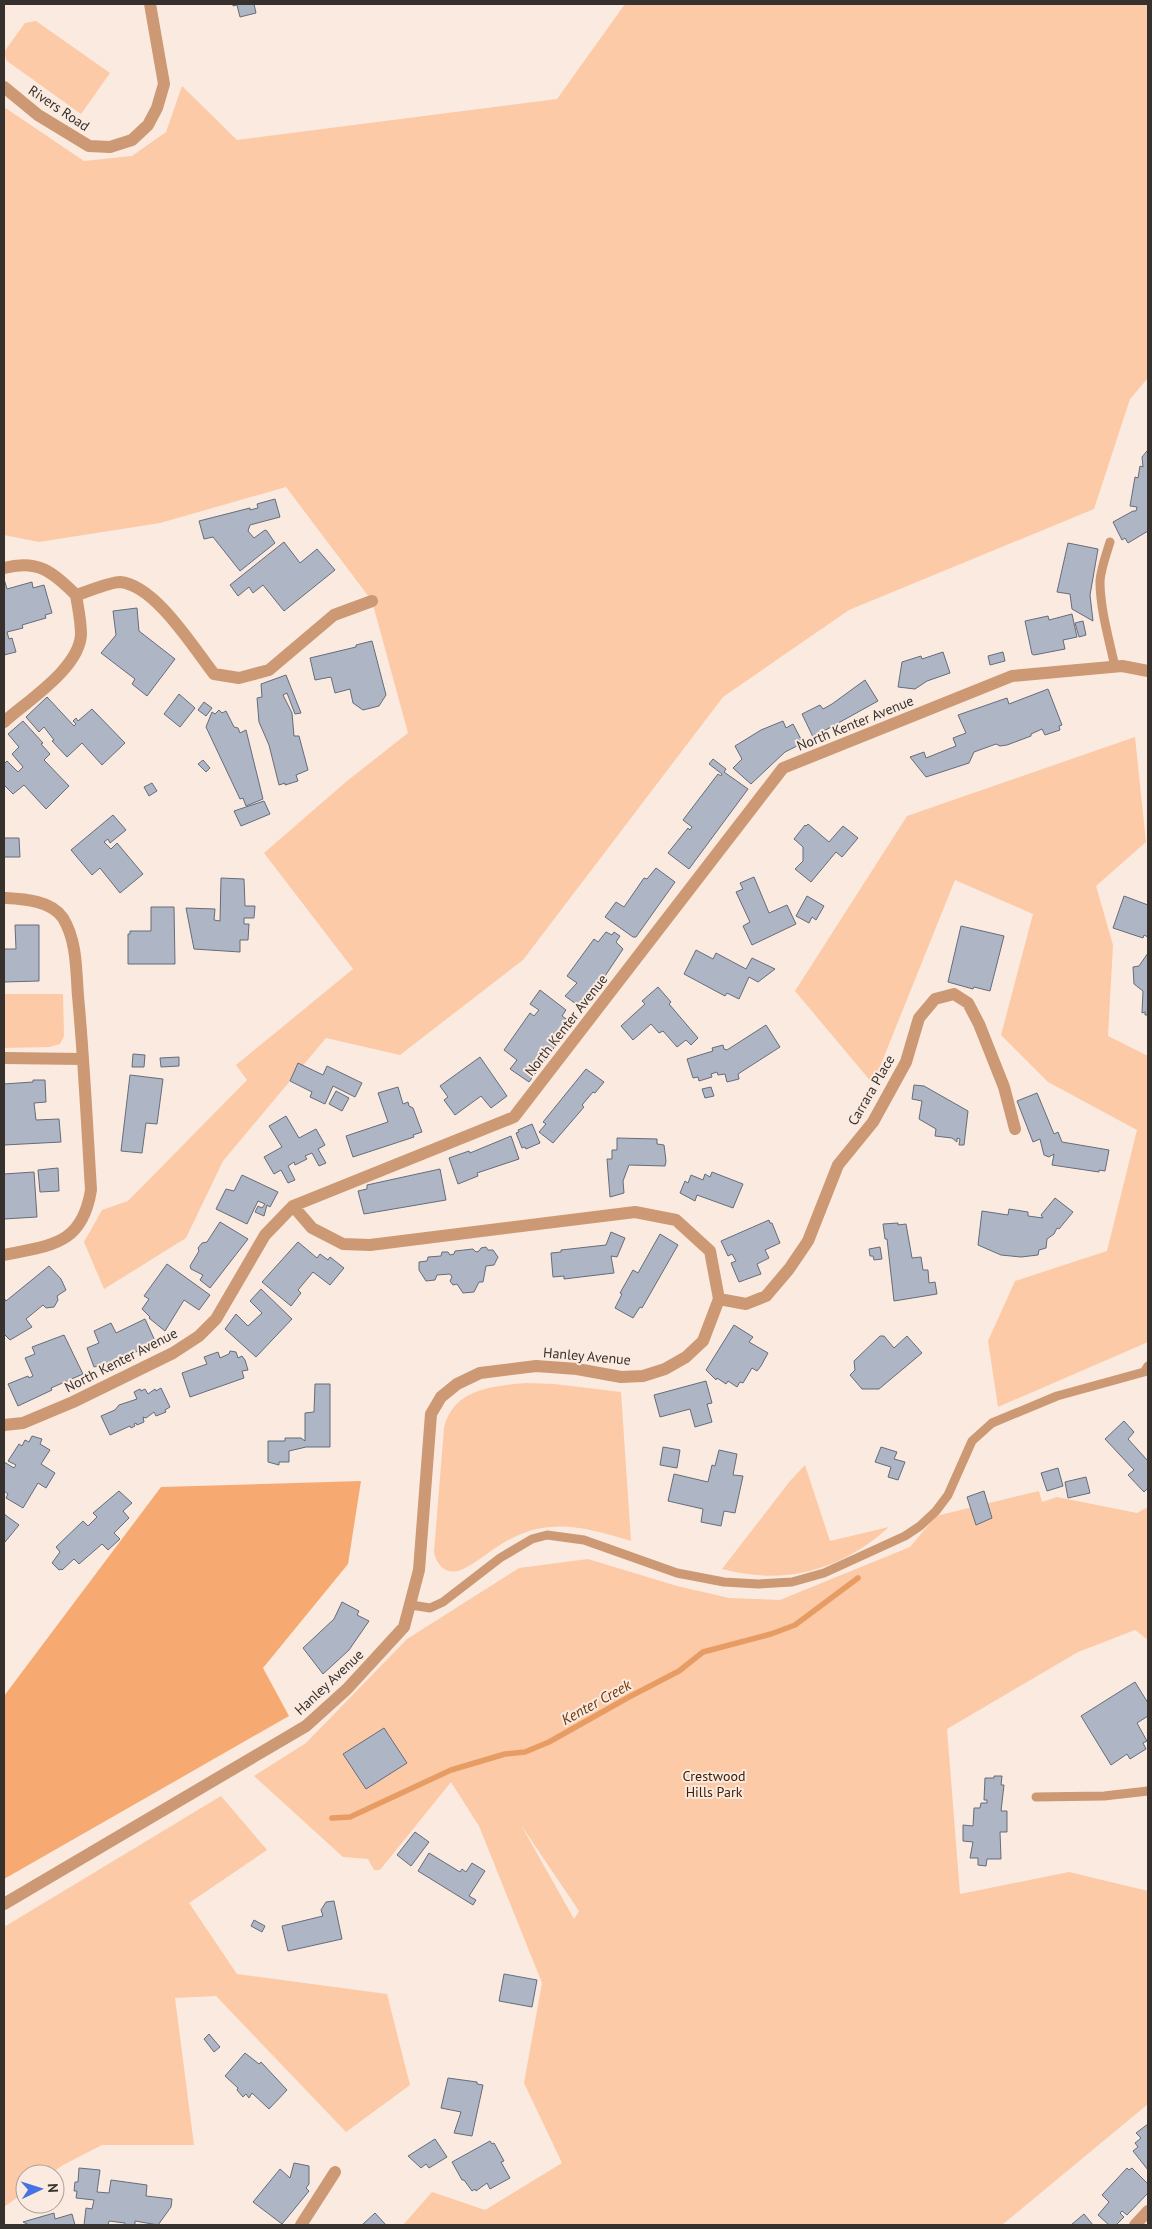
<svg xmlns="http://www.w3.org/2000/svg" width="1152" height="2229" viewBox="0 0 1152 2229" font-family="'PT Sans',sans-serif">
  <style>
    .green { fill: #fccaa7; fill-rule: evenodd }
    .forest { fill: #f6aa71 }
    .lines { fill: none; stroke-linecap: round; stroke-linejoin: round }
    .stream { stroke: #e79c63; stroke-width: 5.5 }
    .building { fill: #aeb6c5; stroke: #656c7a }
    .service { stroke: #cc9974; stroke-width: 9 }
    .minor { stroke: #cc9974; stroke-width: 12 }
    .labels { text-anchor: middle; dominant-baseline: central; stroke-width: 4; stroke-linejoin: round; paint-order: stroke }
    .street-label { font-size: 14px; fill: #37312d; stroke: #fbeadf }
    .park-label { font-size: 14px; fill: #3f2108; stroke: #fbeadf }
    .water-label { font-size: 15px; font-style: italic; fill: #6a390d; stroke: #fbeadf }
  </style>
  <rect width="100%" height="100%" fill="#fbeadf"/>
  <path class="green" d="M625 4H1148V378L1130 399 1094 509 849 610 723 697 523 960 400 1055 326 1038 223 1161 186 1238 104 1289 84 1242 102 1210 128 1201 247 1080 236 1065 353 969 264 853 347 781 408 733 372 601 286 487 160 523 39 542 4 535V107L84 161 132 156 166 132 182 86 237 140 557 99Z
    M36 21 110 73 81 114 7 61 4 52 25 23Z
    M1135 737 1146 842 1096 886 1113 945 1108 1036 1148 1056V1342L998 1407 988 1341 1015 1281 1107 1251 1137 1130 1048 1082 1001 1035 1033 914 955 880 873 1084 795 991 907 816Z
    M4 994H63L64 1036 60 1044 49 1047 4 1048Z
    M526 1383 554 1384 621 1392 631 1541C585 1527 548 1516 503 1543 491 1550 471 1567 458 1571 445 1574 436 1564 434 1552L444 1428C453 1389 492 1386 526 1383Z
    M805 1465 830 1541 889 1527C841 1570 786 1586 722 1569L790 1481Z
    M1039 1491 1042 1502 1057 1497 1137 1513 1148 1507V1640L1135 1630 1078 1652 947 1729 960 1894 1069 1872 1148 1891V2104L1002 2225H403L432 2192 485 2210 562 2163 524 2083 542 1983 479 1826 451 1782 380 1870H374L368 1859 343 1857 254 1776 306 1743 407 1639 519 1568 588 1559 677 1586 729 1598 780 1600 910 1547 936 1516ZM521 1825 579 1911 574 1919Z
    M221 1796 267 1850 189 1903 237 1974 387 1994 410 2085 346 2132 216 1996 175 1998 194 2145H102L63 2165 50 2174H25V2192L4 2207V1927Z"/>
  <path class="forest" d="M361 1481 348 1564 263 1668 289 1716 4 1879V1696L161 1487Z"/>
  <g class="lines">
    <path class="stream" d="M332 1818 350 1817 451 1770 505 1754 525 1752 549 1742 629 1697 679 1671 703 1652 771 1634 795 1625 858 1578"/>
  </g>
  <path class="building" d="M233 4H254L256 13 240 17 237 5 233 6Z
    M1147 451H1148V531L1128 543 1125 538 1122 540 1113 522 1133 511H1136L1137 507 1130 506 1135 477 1138 478 1140 466 1143 467 1142 457Z
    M275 499 280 517 250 525 248 531 254 538 265 530 267 531 275 543 240 571 213 537 204 539 199 521 250 508V510L258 508 257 504Z
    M284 542 300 563 317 549 335 570 284 611 263 585 253 593 249 587 238 596 230 585Z
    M1068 543 1098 549 1090 595 1093 621 1072 609 1070 594 1057 592Z
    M4 579 7 589 32 582 33 588 44 585 52 613 45 615 46 618 22 625 23 628 7 632 9 639 12 638 16 652 4 655Z
    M137 608 139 631 175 659 147 696 132 684 135 679 101 653 116 635 113 611Z
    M1072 614 1077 637 1063 640 1065 649 1034 655 1032 654 1025 621 1048 616 1049 620Z
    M1083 621 1086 635 1079 637 1075 623Z
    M372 641 386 695 379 706 363 710 353 703 350 689 335 693 331 677 315 680 310 658 356 647V645Z
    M943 652 950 673 927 681 915 689 898 687 902 662 921 656 922 659Z
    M1003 652 1005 661 990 665 988 656Z
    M286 675 301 713 295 714 287 693 283 695 292 713 294 736H299L308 770 296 775 298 781 285 785V783L279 785 269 745 259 722 257 698 262 697 261 684Z
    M865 680 878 701 813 737 802 714 820 705 823 709 832 704Z
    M1048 689 1062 725 1059 726 1060 730 1045 735 1042 729 1031 734V736L1007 745 1000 746 996 744 974 752 969 763 926 777 910 757 924 752 926 758 956 746 953 738 966 733 958 715 1007 698 1009 704Z
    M179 694 195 708 180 727 164 714Z
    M47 697 74 726 76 724 73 721 76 718 78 721 92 709 125 743 102 765 82 743 67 757 52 741 54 740 44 727 39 732 26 717Z
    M204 702 212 708 206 716 198 710Z
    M219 710 222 713 226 711 234 727 238 728 240 733 246 730 263 799 246 806 243 798 240 799 206 727 212 712 215 714Z
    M23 721 43 743 41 744 50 754 44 760 69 786 46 809 24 785 13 794 4 785V764L7 761 18 772 23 767 12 754 19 747 8 734Z
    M783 721 786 728 793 724 803 743 785 752 751 784 733 768 742 759 735 746 761 730Z
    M713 759 726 769 724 772 748 789 689 869 668 853 688 828 690 830 692 827 683 820 718 774 721 776 722 774 709 764Z
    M203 760 210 768 206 772 198 764Z
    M152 783 157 791 149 796 144 787Z
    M264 801 270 814 241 826 234 811Z
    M113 815 126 830 110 843 108 839 104 842 111 849 117 843 143 874 120 893 100 868 92 875 71 850Z
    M808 824 829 842 843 826 858 838 842 857 836 852 811 882 795 869 803 861V847L794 839 805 825 806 826Z
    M4 838H19L20 857H4Z
    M656 868 675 882 636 937H633L605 917 616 902 624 907 644 878 647 879Z
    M754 877 769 913 787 905 796 924 752 945 743 926 750 922 736 892 743 889 740 883Z
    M221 878 244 879 245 906H255L254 918H244V924H249L248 940H240V952L194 949 186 908 215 909 214 920 220 921Z
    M807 896 824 906 816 920 812 917 809 923 796 916Z
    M1124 896 1148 905V937L1144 935 1143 938 1113 928Z
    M151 907H174L175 964H128V934H130V931H151Z
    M15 925H39V981L4 982V949H16Z
    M961 926 1004 936 990 991 974 987 973 989 948 982Z
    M606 932 612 935 614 932 620 936 616 942 623 949 583 1009 565 996 577 983 567 976 594 939 598 942Z
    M696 950 713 959 716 953 746 969 752 958 775 969 758 982 749 977 739 999 727 993 725 996 684 974Z
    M1148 953V1015H1145V1012L1142 1013 1143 991 1134 984 1133 967 1139 966Z
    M658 987 671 1002 669 1004 698 1038 691 1045 686 1040 677 1047 663 1031 659 1033 651 1024 633 1040 621 1026 645 1004 642 1001Z
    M540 990 566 1010 562 1016 572 1023 529 1082 510 1069 517 1060 504 1050 530 1013 534 1016 539 1010 530 1004Z
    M766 1025 780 1047 738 1074 739 1079 727 1082 725 1074 718 1075 717 1072 711 1074 712 1077 699 1081 698 1077 693 1078 687 1059 713 1051 712 1048 723 1045 724 1049 727 1050Z
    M133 1054 145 1055 144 1067H132Z
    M179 1057V1066L161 1067 160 1058Z
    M480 1057 507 1096 491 1108 481 1096 455 1115 444 1100 448 1097 440 1086Z
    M298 1063 323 1075 327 1066 362 1083 355 1097 333 1086 325 1104 310 1097 312 1092 290 1081Z
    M586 1069 604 1082 595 1093 593 1092 582 1105 584 1107 553 1143 539 1132 546 1124 543 1122Z
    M130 1075 163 1079 157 1124 146 1123 142 1153 121 1151Z
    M33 1080H45L46 1102 34 1103 36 1120 59 1119 61 1142 4 1145V1084L33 1082Z
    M914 1085 924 1086 968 1111 964 1145H959L960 1139 957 1138V1142L952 1138 935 1136 936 1129 919 1119 922 1101 912 1099Z
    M398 1087 403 1104 408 1102 409 1106 413 1108 422 1132 413 1135 414 1137 353 1157 346 1136 388 1122 378 1093Z
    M711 1087 714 1096 705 1098 702 1089Z
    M336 1091 349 1098 342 1111 329 1104Z
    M1037 1093 1054 1134 1058 1132 1062 1142 1109 1150 1105 1171 1099 1170V1172L1052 1165 1054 1154 1049 1157 1044 1155 1040 1139 1033 1142 1017 1101Z
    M286 1116 299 1138 316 1129 325 1145 318 1149 326 1163 319 1166 312 1153 305 1156 307 1159 295 1165 294 1162 288 1166 295 1180 288 1183 281 1170 274 1174 264 1157 282 1147 269 1126Z
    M532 1124 540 1143 526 1149 525 1147 522 1148 516 1133 519 1132 518 1130Z
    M511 1136 519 1159 477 1173 478 1176 458 1184 449 1158 469 1151 470 1153Z
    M617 1138 657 1139V1144L664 1145 666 1161 665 1166 629 1165 623 1181 624 1193 610 1197 607 1159H612V1150H617Z
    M58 1168 59 1191 40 1192 38 1170Z
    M440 1169 446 1200 364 1214 358 1191 367 1189V1185Z
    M34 1172 37 1217 4 1219V1174Z
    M712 1172 743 1184 733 1208 697 1195 695 1201 680 1193 685 1181 688 1183 691 1175 703 1180 705 1174 710 1177Z
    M242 1175 278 1192 270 1207 267 1205 264 1216 255 1212 258 1206 262 1208 265 1204 258 1201 247 1224 216 1209 226 1189 234 1191Z
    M1055 1198 1073 1212 1059 1229 1057 1228 1054 1234 1047 1239 1046 1248 1039 1250 1038 1255 1021 1257 1001 1255 978 1245 982 1211 1008 1215 1009 1209 1028 1212V1216L1043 1218 1041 1215Z
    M769 1220 770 1223H772L780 1243 765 1250 769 1258 757 1264 761 1274 739 1282 731 1263 736 1261 732 1254 728 1256 721 1241Z
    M220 1222 248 1239 210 1288 200 1280 203 1275 191 1269 190 1266 199 1251 198 1248 202 1243 207 1242Z
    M898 1223V1225L906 1224 912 1258 921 1257 923 1270H928L929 1283 935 1282 937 1294 894 1301 887 1239H885L883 1224Z
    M611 1232 625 1238 617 1257 611 1256 614 1273 564 1279V1276L553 1277 551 1253 561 1252V1250L606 1245Z
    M660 1234 678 1245 642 1308 640 1307 633 1318 615 1308 622 1294 620 1293 633 1270 638 1273Z
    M298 1242 317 1258 320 1254 328 1260 330 1257 344 1268 330 1285 313 1272 298 1290 301 1293 291 1306 262 1282Z
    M486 1247 488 1250H493L498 1257 494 1265 486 1266 483 1282H479L474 1292 463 1293 457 1284 453 1285 450 1281 452 1277 450 1274 437 1275 435 1280 426 1281 419 1270V1262L427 1261 428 1257 441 1256 442 1252H448L450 1255 454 1254 455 1251 473 1249 476 1252 479 1251 481 1248Z
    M880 1247 882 1259 874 1260 873 1256H870L869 1249Z
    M167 1264 210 1295 199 1310 184 1300 165 1331 149 1318 150 1317 142 1309 149 1299 144 1296Z
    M49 1266 61 1279 66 1290 57 1296 58 1300 54 1307 46 1308 43 1305 26 1319 32 1327 10 1340 4 1334V1298L6 1301Z
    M261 1289 292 1319 256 1357 225 1329 236 1314 248 1326 262 1313 250 1301Z
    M145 1319 156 1343 111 1363 94 1367 87 1348 99 1343 94 1331 111 1323 116 1333Z
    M734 1325 753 1337 749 1342 768 1353 761 1366 757 1371 752 1368 743 1383 740 1382 737 1387 728 1381 726 1384 717 1378 716 1380 706 1370Z
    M64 1335 83 1374 51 1388 52 1390 18 1406 8 1384 28 1376 29 1378 33 1376 25 1358 35 1354 32 1347Z
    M880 1336H884L894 1348 907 1336 922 1353 879 1389H862L850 1375 855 1370 854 1361Z
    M230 1351 236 1352 238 1358 242 1356 245 1360 248 1370 242 1371 244 1378 190 1397 182 1373 207 1364 204 1357 218 1352 220 1358 229 1354Z
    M706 1381 712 1403 707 1404 712 1422 695 1427 690 1409 660 1417 654 1395Z
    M315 1384H330V1447H306L289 1451V1462H279V1465L268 1462V1441H285V1438H301L305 1441V1413L314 1412Z
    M161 1388 170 1407 165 1410 166 1412 156 1416 154 1412 146 1418 143 1417 144 1422 137 1425 136 1423 134 1424 135 1426 131 1428 130 1426 110 1435 101 1416 115 1410 119 1405 137 1399 134 1392 140 1389 141 1391 145 1389 148 1394 155 1389 156 1391Z
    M1124 1421 1134 1432 1128 1439 1148 1461V1488L1144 1492 1128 1475 1134 1470 1105 1439Z
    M32 1436 42 1439 40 1444 50 1450 41 1464 55 1473 46 1488 38 1483 23 1508 6 1498 8 1494 4 1491V1462L14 1468 16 1465 8 1461 19 1444 22 1446 25 1440 29 1442Z
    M663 1447 680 1450 677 1468 660 1465Z
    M881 1447 897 1452 894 1459 905 1462 898 1480 888 1477 891 1467 875 1462Z
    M719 1450 737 1454 733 1475 743 1476 735 1513 724 1511 721 1526 701 1522 703 1509 668 1501 674 1474 708 1482 712 1465 715 1466Z
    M1058 1468 1063 1486 1047 1491 1041 1473Z
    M1086 1477 1090 1493 1068 1498 1065 1482Z
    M119 1491 132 1503 123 1511 129 1518 114 1533 120 1539 108 1550 102 1544 79 1564 74 1559 62 1570 61 1569 59 1570 52 1563 60 1552 56 1547 83 1521 88 1526 97 1517 93 1513Z
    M984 1491 992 1518 976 1525 967 1497Z
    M4 1514 19 1525 5 1542 4 1541Z
    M342 1602 359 1611 357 1615 369 1621 349 1650 323 1674 303 1648 334 1619Z
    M1135 1682 1148 1703V1716L1137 1723 1147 1741 1143 1743 1146 1749 1130 1759 1127 1754 1111 1765 1081 1716Z
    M384 1728 407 1763 366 1789 343 1754Z
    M994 1776H1002L1001 1785H1004L1001 1811H1007V1832H1000L1001 1859H987L986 1866 978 1865V1858H970L973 1842 963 1841V1825L973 1826 974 1808H980L981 1803H987V1800H984L985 1778H994Z
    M415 1832 429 1842 411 1866 397 1855Z
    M429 1853 460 1872 462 1869 466 1872 472 1863 485 1871 469 1896 476 1900 473 1905 418 1871Z
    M334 1901 342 1939 288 1951 282 1926 323 1916 321 1910 326 1902Z
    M254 1920 265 1926 262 1932 251 1926Z
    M504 1974 537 1980 532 2007 499 2001Z
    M209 2034 220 2047 214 2052 204 2039Z
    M245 2053 259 2064 261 2062 287 2090 269 2109 252 2093 249 2098 246 2094 243 2097 237 2090 238 2088 225 2076Z
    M448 2078 477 2082V2084L483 2085 472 2136 454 2133 461 2112 441 2108Z
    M1148 2124V2170L1133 2151 1138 2147 1135 2143 1141 2138 1136 2133Z
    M435 2139 447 2157 429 2168 426 2164 421 2168 408 2156Z
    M490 2141 492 2144 494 2143 504 2161 501 2162 510 2178 490 2189 487 2183 476 2191 475 2189 472 2191 464 2180H462L452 2162Z
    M294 2163 309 2166V2184L306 2188 309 2191 282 2224 253 2202 280 2169 290 2178Z
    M79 2168 100 2170 97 2192 109 2193 111 2180 147 2185 146 2196 172 2199 171 2207 158 2225 135 2221V2225H125V2223L109 2221 108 2225H84L86 2208 92 2209 94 2200 76 2198 77 2191H74L75 2182H78Z
    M1127 2168 1129 2170 1132 2168 1148 2184V2193L1127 2215 1122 2211 1120 2213 1124 2217 1116 2225H1109L1098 2215 1109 2202 1102 2195Z
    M54 2213 55 2219 72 2214 75 2225H29L23 2222Z
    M375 2213 386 2225H362Z
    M1084 2214 1093 2225H1071Z"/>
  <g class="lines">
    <path class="service" d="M1110 542C1106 555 1101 568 1100 581 1100 609 1109 639 1115 667
      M411 1605 430 1608 443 1602 500 1558 532 1539 547 1535 584 1540 677 1573 724 1582 758 1584 792 1582 824 1573 905 1536 920 1526 936 1511 948 1495 972 1441 992 1423 1057 1396 1144 1372 1148 1366
      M1036 1797 1104 1796 1148 1791"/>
    <path class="minor" d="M4 87 38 115 89 146 110 147 132 140 148 125 157 108 164 84 150 4
      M4 568C38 559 53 572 76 595 87 592 110 582 120 582 155 585 193 647 214 674L239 678 269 670 334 615 372 601
      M4 722C27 701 80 668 81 634 81 621 78 608 76 595
      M4 898C23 899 51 900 63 918 77 941 76 970 78 996 84 1060 87 1125 91 1190 82 1246 50 1245 4 1255
      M4 1058 83 1059
      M719 1299 746 1304 766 1296 789 1269 808 1241 838 1165 873 1122 906 1062 919 1018 935 999 954 994 968 1003 979 1024 1004 1087 1015 1129
      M4 1425 23 1423 73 1402 173 1353 199 1336 216 1319 265 1235 293 1206 514 1117 783 768 1012 676 1122 666 1148 671
      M4 1904 306 1726 347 1689 404 1627 419 1570 431 1414 441 1397 457 1384 480 1373 536 1366 577 1369 621 1377 643 1376 665 1369 686 1357 703 1341 719 1299 710 1251 676 1220 635 1212 370 1245 343 1244 312 1228 293 1206
      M301 2225 335 2172
      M1135 2225 1148 2211"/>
  </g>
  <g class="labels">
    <g class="street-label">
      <text transform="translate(59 108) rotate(34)">Rivers Road</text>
      <text transform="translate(855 723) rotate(-22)">North Kenter Avenue</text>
      <text transform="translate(566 1025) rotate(-52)">North Kenter Avenue</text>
      <text transform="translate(871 1090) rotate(-60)">Carrara Place</text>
      <text transform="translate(587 1356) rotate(5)">Hanley Avenue</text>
      <text transform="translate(121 1360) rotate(-27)">North Kenter Avenue</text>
      <text transform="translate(329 1682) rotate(-43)">Hanley Avenue</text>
    </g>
    <g class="park-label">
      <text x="714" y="1776">Crestwood<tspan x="714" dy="16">Hills Park</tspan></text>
    </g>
    <g class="water-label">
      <text transform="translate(596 1702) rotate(-29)">Kenter Creek</text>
    </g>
  </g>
  <rect width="1152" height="2229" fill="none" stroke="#37312d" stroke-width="10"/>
  <g transform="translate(40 2189) rotate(86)"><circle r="24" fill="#fbeadf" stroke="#ada098"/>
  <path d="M0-4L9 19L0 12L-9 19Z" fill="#4772e4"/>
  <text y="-8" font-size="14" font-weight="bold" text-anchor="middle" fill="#37312d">N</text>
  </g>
</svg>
